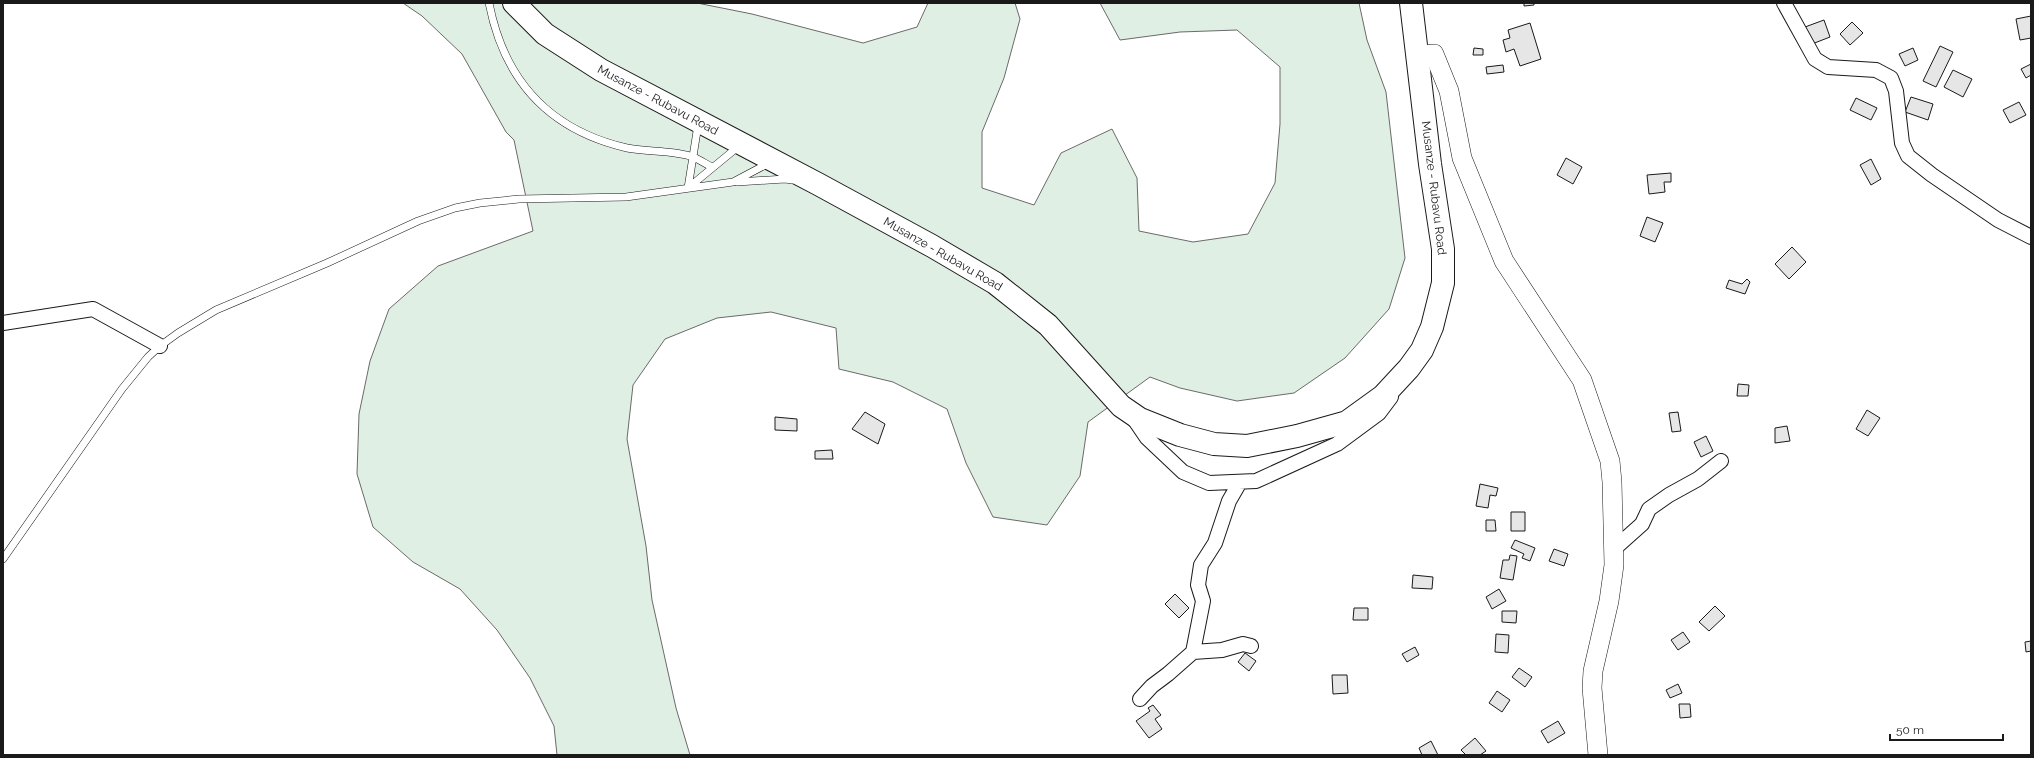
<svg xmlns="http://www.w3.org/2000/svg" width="2034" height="758" viewBox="0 0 2034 758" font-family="Raleway,sans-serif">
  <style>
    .green { fill: #e0efe3; stroke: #6a6a6a }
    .building { fill: #e6e6e6; stroke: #1a1a1a }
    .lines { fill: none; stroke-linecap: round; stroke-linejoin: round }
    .service-casing { stroke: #1a1a1a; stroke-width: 8 }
    .minor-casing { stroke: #1a1a1a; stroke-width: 16 }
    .secondary-casing { stroke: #1a1a1a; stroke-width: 20 }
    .trunk-casing { stroke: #1a1a1a; stroke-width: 24 }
    .service { stroke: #fff; stroke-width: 7 }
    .minor { stroke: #fff; stroke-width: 14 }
    .secondary { stroke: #fff; stroke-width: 19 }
    .trunk { stroke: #fff; stroke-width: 22 }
    .labels { text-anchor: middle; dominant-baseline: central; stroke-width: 3; stroke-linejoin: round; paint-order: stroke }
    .street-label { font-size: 12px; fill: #1a1a1a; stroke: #fff }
  </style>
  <rect width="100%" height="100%" fill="#fff"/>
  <path class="green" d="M403 3H697L752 14 863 43 917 27 928 3H1015L1020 19 1004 78 982 132V188L1034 205 1061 153 1112 129 1137 178 1139 231 1193 242 1248 234 1275 183 1280 124V67L1237 30 1180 32 1120 40 1100 3H1359L1367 40 1386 92 1405 258 1389 309 1345 358 1294 393 1237 401 1180 388 1150 377 1088 422 1080 476 1047 525 993 517 966 463 947 409 893 382 839 369 836 328 771 312 717 318 665 339 633 385 627 439 646 546 652 600 676 708 690 755H557L554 726 530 678 497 630 460 589 413 562 373 527 357 474 359 414 370 361 389 309 438 266 533 231 514 140 506 132 462 54 422 16Z"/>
  <path class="building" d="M1524 3H1534V5L1524 6Z
    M2031 16V38L2020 40 2016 19Z
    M1824 20 1830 37 1812 44 1805 27Z
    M1852 22 1863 33 1850 45 1840 34Z
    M1530 23 1541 59 1520 66 1514 49 1506 52 1503 40 1510 38 1508 30Z
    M1940 46 1953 52 1936 87 1923 81Z
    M1474 48 1483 49V55H1473Z
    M1913 48 1918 60 1905 66 1899 54Z
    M2031 64V75L2026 78 2021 69Z
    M1503 65 1504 72 1487 74 1486 67Z
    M1953 70 1972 79 1963 97 1944 87Z
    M1911 97 1933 104 1928 120 1905 112Z
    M1856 98 1877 108 1871 120 1850 110Z
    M2019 102 2026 115 2010 123 2003 110Z
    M1566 158 1582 167 1573 184 1557 175Z
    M1871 159 1881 179 1871 185 1860 165Z
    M1671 173V182H1664L1665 192 1649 194 1647 175Z
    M1647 217 1663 223 1655 242 1640 236Z
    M1792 247 1806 262 1789 279 1775 264Z
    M1747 279 1750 282 1745 294 1726 288 1729 280 1742 284Z
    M1738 384 1749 385 1748 396H1737Z
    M1867 410 1880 418 1868 436 1856 429Z
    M865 412 885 424 878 444 852 429Z
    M1678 412 1681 431 1672 432 1669 413Z
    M775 417 797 419V431L775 430Z
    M1787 426 1790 441 1775 443V428Z
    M1706 436 1713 451 1701 457 1694 442Z
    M832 450 833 459H815V451Z
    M1480 484 1498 488 1496 496 1490 495 1488 508 1476 506Z
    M1511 512H1525V531H1511Z
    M1486 520H1495L1496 531H1486Z
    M1515 540 1535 548 1530 561 1522 558 1524 554 1511 548Z
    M1554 549 1568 554 1564 566 1549 561Z
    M1510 555 1517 556 1513 580 1500 578 1503 560H1509Z
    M1413 575 1433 577 1432 589 1412 588Z
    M1499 589 1506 601 1492 609 1486 597Z
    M1175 594 1189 608 1179 618 1165 604Z
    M1715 606 1725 616 1709 631 1699 622Z
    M1354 608H1368V620H1353Z
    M1502 611H1517L1516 623 1502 622Z
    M1683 632 1690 642 1678 650 1671 640Z
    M1496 634 1509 635 1508 653 1495 652Z
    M2031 641V651L2026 652 2025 642Z
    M1415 647 1419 655 1407 662 1402 654Z
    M1245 653 1256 661 1249 671 1238 662Z
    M1519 668 1532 677 1525 687 1512 677Z
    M1332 675H1347L1348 693 1333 694Z
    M1678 684 1682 693 1670 698 1666 690Z
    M1497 691 1510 700 1502 712 1489 703Z
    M1679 704H1690L1691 717 1680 718Z
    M1153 705 1161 715 1155 719 1162 729 1149 738 1136 721 1150 711 1148 708Z
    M1558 721 1565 733 1548 743 1541 731Z
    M1475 738 1486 751 1480 755H1466L1461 750Z
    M1431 741 1438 755H1422L1419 748Z"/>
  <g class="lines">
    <g class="service-casing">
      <path id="service" d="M489 3C504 80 549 130 627 148 646 152 676 150 693 157 700 160 706 164 712 167
        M737 182 785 179 792 180
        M688 188 739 146
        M688 188 698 125
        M3 559 122 389 148 357 160 346 178 333 216 310 327 263 418 221 455 208 480 203 519 199 626 197 733 182 769 163"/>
    </g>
    <g class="minor-casing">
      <path id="minor" d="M1784 3 1815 59 1828 67 1876 70 1891 78 1896 91 1902 143 1908 156 1932 175 1998 220 2031 237
        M3 323 93 309 160 346
        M1132 416 1147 438 1183 472 1209 483 1256 481 1337 444 1379 413 1391 397
        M1614 549 1642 524 1649 509 1669 495 1698 479 1721 461
        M1193 652 1222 650 1243 644 1251 646
        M1140 699 1152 686 1168 674 1193 652 1203 601 1198 585 1201 565 1215 543 1229 501 1240 482"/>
    </g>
    <g class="secondary-casing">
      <path id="secondary" d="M1417 55 1434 54 1449 91 1462 158 1504 261 1582 380 1610 461 1612 482 1614 565 1609 601 1593 671 1592 688 1598 755"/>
    </g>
    <g class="trunk-casing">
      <path id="trunk" d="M514 3 545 34 601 70 818 184 932 246 995 283 1048 325 1121 406 1140 419 1180 435 1214 444 1247 446 1297 436 1347 422 1383 396 1409 368 1422 350 1432 327 1443 283V249L1430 164 1411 3"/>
    </g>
    <use href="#service" class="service"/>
    <use href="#minor" class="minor"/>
    <use href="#secondary" class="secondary"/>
    <use href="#trunk" class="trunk"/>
  </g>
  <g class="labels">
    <g class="street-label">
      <text transform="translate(658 100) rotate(28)">Musanze - Rubavu Road</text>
      <text transform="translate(1434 188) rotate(83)">Musanze - Rubavu Road</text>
      <text transform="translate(943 254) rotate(30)">Musanze - Rubavu Road</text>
    </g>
  </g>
  <rect width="2034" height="758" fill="none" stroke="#1a1a1a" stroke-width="8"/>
  <path d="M1890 734v6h113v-6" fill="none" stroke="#1a1a1a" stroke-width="2"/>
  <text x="1896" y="734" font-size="12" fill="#1a1a1a" stroke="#ffffff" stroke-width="3" paint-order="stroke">50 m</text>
</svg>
